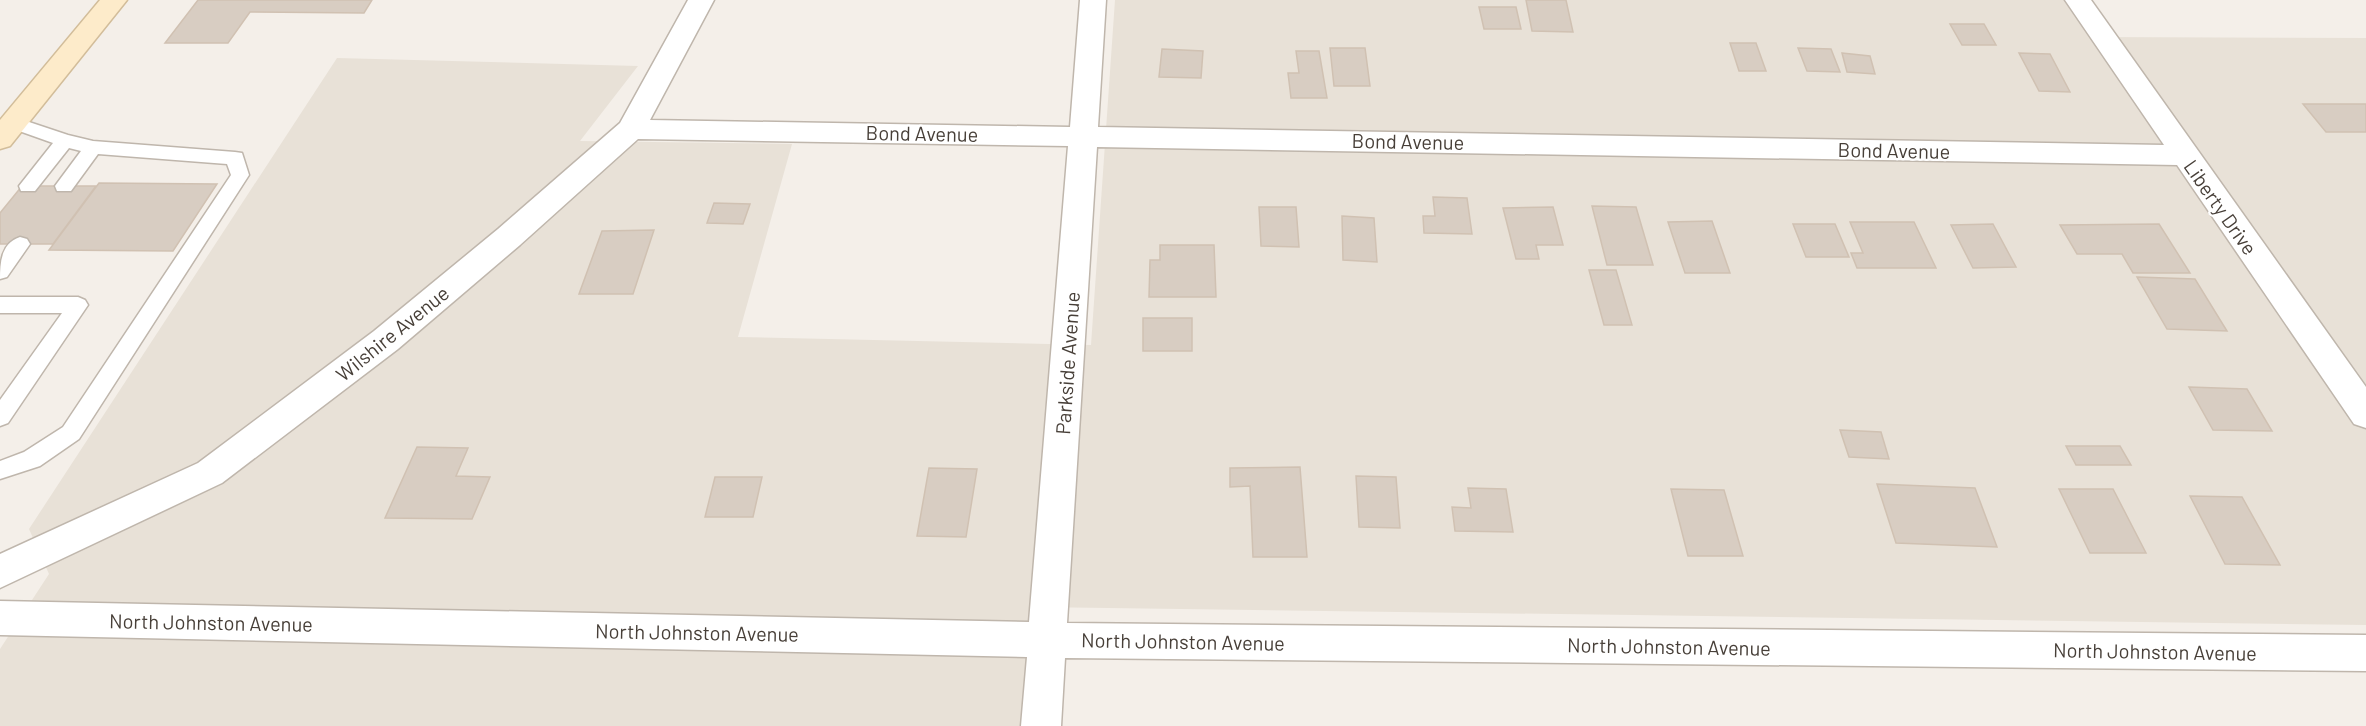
<svg xmlns="http://www.w3.org/2000/svg" width="2366" height="726" viewBox="0 0 2366 726" font-family="Barlow,sans-serif">
  <style>
    .residential { fill: #e8e1d7 }
    .building { fill: #d8cdc2; stroke: #d0c1b2; stroke-width: 1.5 }
    .lines { fill: none; stroke-linecap: round; stroke-linejoin: round }
    .lane-casing { stroke: #bfb6ac; stroke-width: 3 }
    .street-casing { stroke: #bfb6ac; stroke-width: 3 }
    .secondary-casing { stroke: #d2bd9a; stroke-width: 3 }
    .lane { fill: #fff; fill-rule: evenodd }
    .street { fill: #fff; fill-rule: evenodd }
    .secondary { fill: #fdebca; fill-rule: evenodd }
    .labels { text-anchor: middle; dominant-baseline: central; stroke-width: 4.5; stroke-linejoin: round; paint-order: stroke }
    .street-label { font-size: 20px; fill: #473f38; stroke: #fff }
  </style>
  <rect width="100%" height="100%" fill="#f4efe9"/>
  <path class="residential" d="M1115 0H2067L2092 37 2366 38V625L1035 607 1024 726H0V649L49 574 29 529 337 58 638 66 580 141 792 144 738 337 1091 345Z"/>
  <path class="building" d="M198 0H372L364 13 250 12 228 43H165Z
    M1526 0H1566L1573 32 1532 31Z
    M1479 7H1516L1521 29H1484Z
    M1950 24H1984L1996 45H1962Z
    M1730 43H1756L1766 71H1739Z
    M1330 48H1365L1370 86H1334Z
    M1798 48 1831 49 1840 72 1807 71Z
    M1162 49 1203 51 1201 78 1159 77Z
    M1296 51H1319L1327 98H1291L1288 73H1299Z
    M1842 53 1870 56 1875 74 1847 72Z
    M2019 53 2050 54 2070 92 2039 91Z
    M2303 104H2366V132H2326Z
    M99 183 217 184 173 251 49 250Z
    M22 186H96L53 244H0V213Z
    M1433 197 1467 198 1472 234 1424 233 1423 216H1435Z
    M714 203 750 204 743 224 707 223Z
    M1592 206 1636 207 1653 265H1607Z
    M1259 207H1296L1299 247 1261 246Z
    M1553 207 1563 245H1536L1539 259H1516L1503 208Z
    M1342 216 1374 218 1377 262 1343 260Z
    M1712 221 1730 273H1685L1668 222Z
    M1850 222H1914L1936 268H1857L1851 253H1863Z
    M1793 224H1835L1849 257H1806Z
    M1993 224 2016 267 1973 268 1951 225Z
    M2159 224 2190 273H2133L2122 254H2077L2060 225Z
    M654 230 633 294H579L602 231Z
    M1160 245H1214L1216 297H1149L1150 260H1160Z
    M1589 270H1616L1632 325H1604Z
    M2137 277 2195 279 2227 331 2167 329Z
    M1143 318H1192V351H1143Z
    M2189 387 2247 389 2272 431 2213 430Z
    M1840 430 1881 432 1889 459 1849 457Z
    M2066 446H2120L2131 465H2076Z
    M417 447 468 448 456 476 490 477 472 519 385 518Z
    M1300 467 1307 557H1253L1250 486 1230 487V468Z
    M929 468 977 469 966 537 917 536Z
    M1356 476 1396 477 1400 528 1359 527Z
    M715 477H762L753 517H705Z
    M1877 484 1975 488 1997 547 1896 543Z
    M1468 488 1506 489 1513 532 1455 531 1452 507 1471 508Z
    M1671 489 1724 490 1743 556H1688Z
    M2059 489H2113L2146 553H2090Z
    M2190 496 2242 497 2280 565 2225 564Z"/>
  <g class="lines">
    <g class="lane-casing">
      <path id="lane" d="M14 117 68 135 93 141 235 152 242 153 249 175 79 439 40 466 0 479V461L24 452 63 427 231 175 227 164 98 154 71 191H57L55 186 81 151 69 148 35 191H21L19 186 53 143 8 127 5 123 8 119Z
        M20 237 27 239 30 244 7 277 0 279C0 263 1 243 20 237Z
        M0 297H78L85 300 88 305 8 423 0 426V400L62 313H0Z"/>
    </g>
    <g class="street-casing">
      <path id="street" d="M688 0H714L650 120 1070 127 1080 0H1106L1098 127 2164 145 2065 0H2091L2366 387V428L2354 424 2177 165 1097 147 1067 623 2366 635V671L1065 658 1061 726H1021L1027 657 0 635V601L1029 622 1068 146 638 139 520 245 398 349 222 483 0 588V554L198 463 374 331 498 229 620 123Z"/>
    </g>
    <g class="secondary-casing">
      <path id="secondary" d="M100 0H127L10 146 0 149V120Z"/>
    </g>
    <use href="#lane" class="lane"/>
    <use href="#street" class="street"/>
    <use href="#secondary" class="secondary"/>
  </g>
  <g class="labels">
    <g class="street-label">
      <text transform="translate(922 133) rotate(1)">Bond Avenue</text>
      <text transform="translate(1408 141) rotate(1)">Bond Avenue</text>
      <text transform="translate(1894 150) rotate(1)">Bond Avenue</text>
      <text transform="translate(2221 207) rotate(55)">Liberty Drive</text>
      <text transform="translate(392 333) rotate(-39)">Wilshire Avenue</text>
      <text transform="translate(1067 363) rotate(-86)">Parkside Avenue</text>
      <text transform="translate(211 622) rotate(1)">North Johnston Avenue</text>
      <text transform="translate(697 632) rotate(1)">North Johnston Avenue</text>
      <text transform="translate(1183 641) rotate(1)">North Johnston Avenue</text>
      <text transform="translate(1669 646) rotate(1)">North Johnston Avenue</text>
      <text transform="translate(2155 651) rotate(1)">North Johnston Avenue</text>
    </g>
  </g>
</svg>
